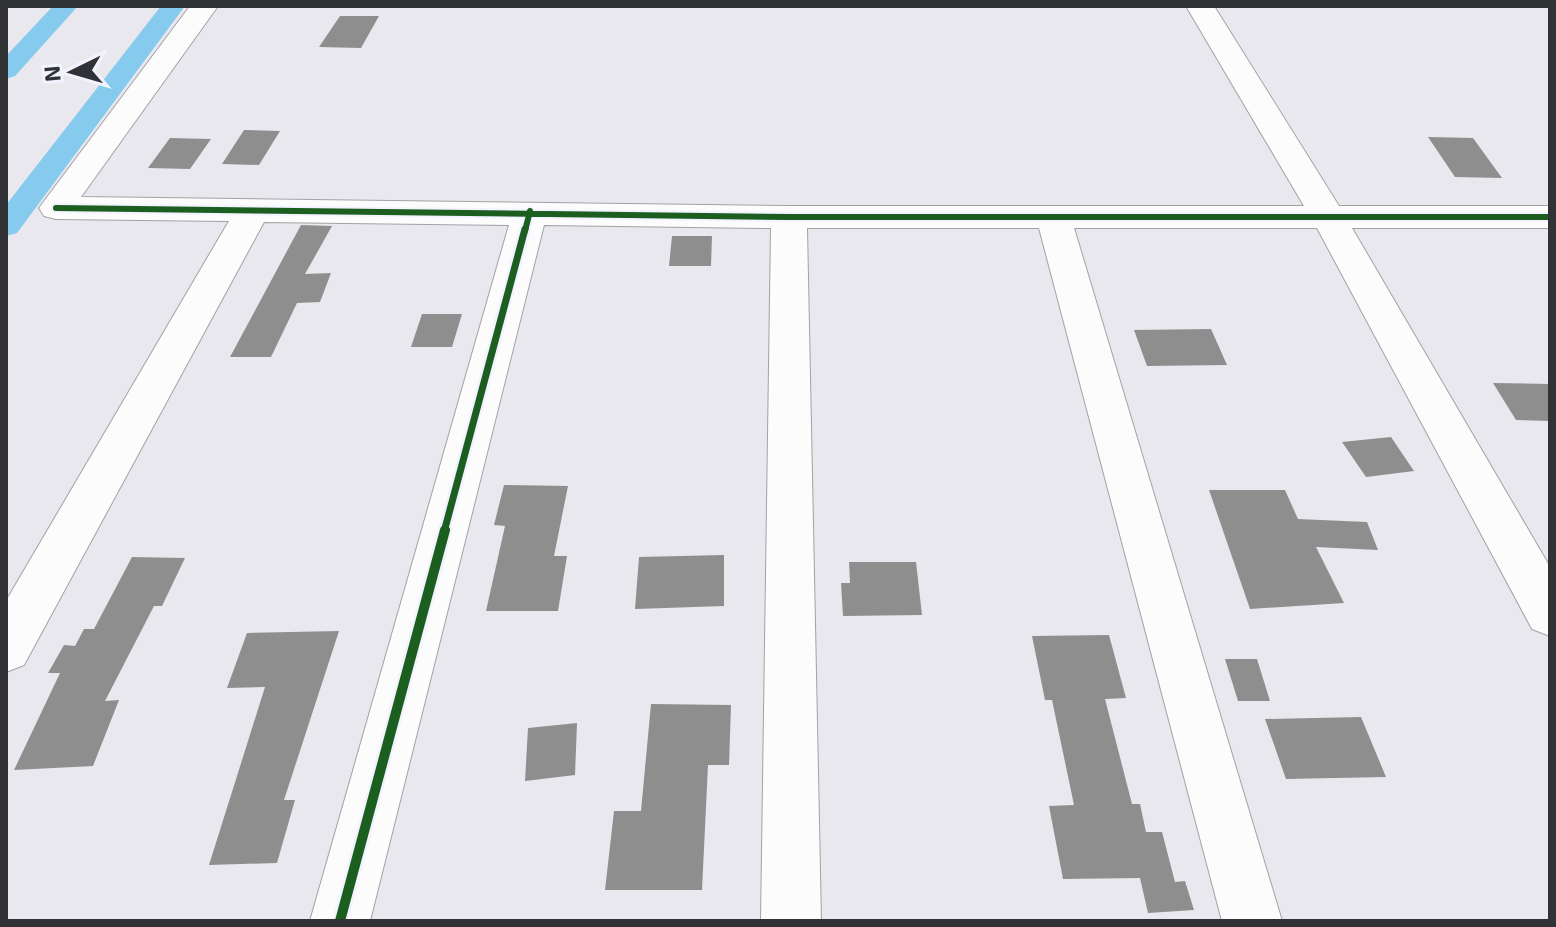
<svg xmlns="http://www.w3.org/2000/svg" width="1556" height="927" viewBox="0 0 1556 927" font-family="'Exo 2',sans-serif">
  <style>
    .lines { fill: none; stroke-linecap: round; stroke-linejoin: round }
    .canal { fill: #86cbed; fill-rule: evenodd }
    .building { fill: #8f8e8f }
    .minor-casing { stroke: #a2a2a6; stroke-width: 2 }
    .minor { fill: #fcfcfc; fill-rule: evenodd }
    .cycleway-far2-casing { stroke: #f2f3fe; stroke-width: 10 }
    .cycleway-far1-casing { stroke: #f2f3fe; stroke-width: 12 }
    .cycleway-casing { stroke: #f2f3fe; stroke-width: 15 }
    .cycleway-far2 { stroke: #1b5e20; stroke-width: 6 }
    .cycleway-far1 { stroke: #1b5e20; stroke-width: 7 }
    .cycleway { stroke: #1b5e20; stroke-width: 10 }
  </style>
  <rect width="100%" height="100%" fill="#e8e8ee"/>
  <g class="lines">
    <path class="canal" d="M53 6H78L15 76 6 79V56Z
      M161 6H185L17 233 6 236V205Z"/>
  </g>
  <path class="building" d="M340 16H379L361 48 319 47Z
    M244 130 280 131 259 165 222 164Z
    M1428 137 1473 138 1502 178 1455 177Z
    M170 138 211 139 190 169 148 168Z
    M301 225 332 226 305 274 331 273 320 302 297 303 271 357H230Z
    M672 236H712L711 266H669Z
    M422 314H462L452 347H411Z
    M1211 329 1227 365 1147 366 1134 330Z
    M1493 383 1550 384V421L1516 420Z
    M1391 437 1414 471 1366 477 1342 442Z
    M504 485 568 486 554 556H567L558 611H486L505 526 494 525Z
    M1209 490H1285L1298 519 1367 522 1378 550 1316 547 1344 603 1250 609Z
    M724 555V606L635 609 639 557Z
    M132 557 185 558 162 606H154L105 701 119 700 93 766 14 770 60 673H48L64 645 75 646 84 629H94Z
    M849 562H916L922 615 843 616 841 583H850Z
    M339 631 284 800H295L277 863 209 865 265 687 227 688 247 633Z
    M1109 635 1126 698 1105 699 1132 804H1140L1146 832H1162L1175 882 1185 881 1194 910 1148 913 1140 878 1063 879 1049 806 1074 805 1052 700H1045L1032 636Z
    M1225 659H1257L1270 701H1238Z
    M651 704 731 705 729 765H708L702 890H605L614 811H641Z
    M1361 717 1386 777 1286 779 1265 719Z
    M577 723 575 775 525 781 528 728Z"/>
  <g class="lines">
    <g class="minor-casing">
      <path id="minor" d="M190 6H218L81 197 789 206H1304L1186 6H1214L1339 206H1550V228H1352L1550 567V636L1532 629 1317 228H1074L1282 921H1222L1039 228H807L821 921H761L771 228 544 225 370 921H310L509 225 264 222 24 665 6 672V601L229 221 56 219 44 216 39 208Z"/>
    </g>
    <use href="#minor" class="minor"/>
    <g class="cycleway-far2-casing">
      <path id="cycleway-far2" d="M56 208 789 217H1550
        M525 231 530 211"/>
    </g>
    <g class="cycleway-far1-casing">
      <path id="cycleway-far1" d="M444 532 525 229"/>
    </g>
    <g class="cycleway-casing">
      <path id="cycleway" d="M340 921 445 530"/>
    </g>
    <use href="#cycleway-far2" class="cycleway-far2"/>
    <use href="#cycleway-far1" class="cycleway-far1"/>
    <use href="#cycleway" class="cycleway"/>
  </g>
  <rect width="1556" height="927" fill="none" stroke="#313236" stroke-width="16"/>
  <g transform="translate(72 72) rotate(265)" stroke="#f2f3fe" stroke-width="6" paint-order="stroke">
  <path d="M0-6L14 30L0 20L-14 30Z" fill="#313236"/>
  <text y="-12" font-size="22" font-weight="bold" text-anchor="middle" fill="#313236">N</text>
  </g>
</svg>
